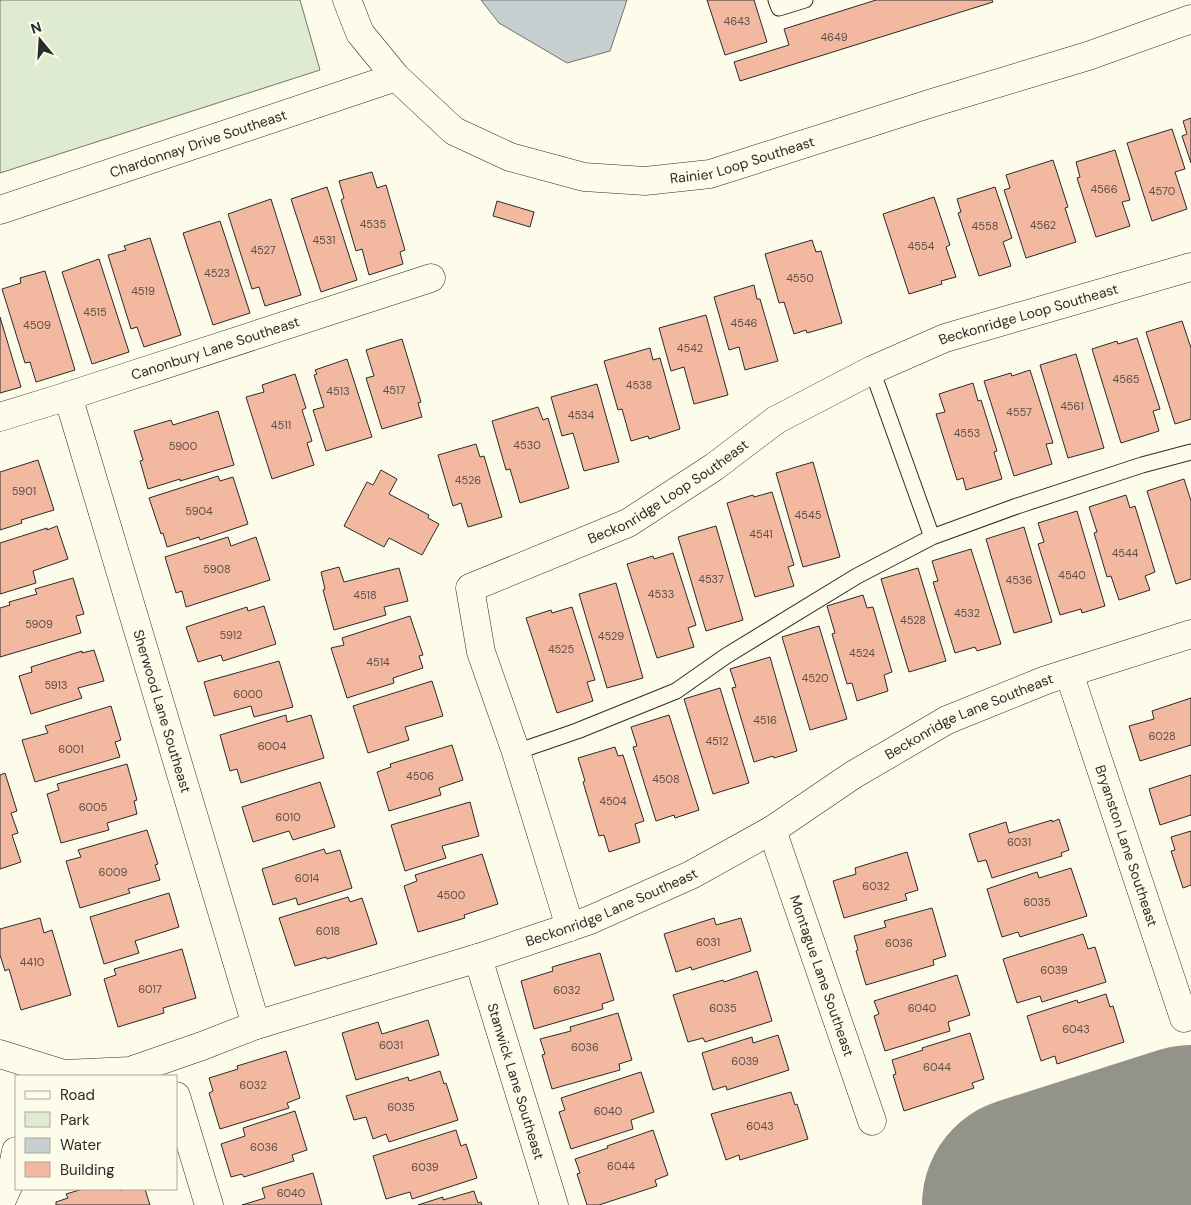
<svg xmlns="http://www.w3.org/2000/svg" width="1191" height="1205" viewBox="0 0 1191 1205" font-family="'DM Sans',sans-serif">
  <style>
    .green { fill: #deebd1; stroke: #74746e }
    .water { fill: #c7d0d0; stroke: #74746e }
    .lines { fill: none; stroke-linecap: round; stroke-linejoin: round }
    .runway { stroke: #94938a; stroke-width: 218 }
    .building { fill: #f2b8a0; stroke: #2b2b2b }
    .lane-casing { stroke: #2b2b2b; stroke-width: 17 }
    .street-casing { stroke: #2b2b2b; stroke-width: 29 }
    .lane { stroke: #fdfbea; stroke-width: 15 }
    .street { stroke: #fdfbea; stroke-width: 28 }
    .labels { text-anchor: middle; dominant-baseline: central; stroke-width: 4; stroke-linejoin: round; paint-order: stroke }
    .number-label { font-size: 11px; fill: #5d4e48 }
    .street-label { font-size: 14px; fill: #2b2b2b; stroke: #fdfbea }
  </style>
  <rect width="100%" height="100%" fill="#fdfbea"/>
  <path class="green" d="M0 0H300L320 70 0 173Z"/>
  <path class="water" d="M481 0H627L610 51 567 63 499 23Z"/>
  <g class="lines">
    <path class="runway" d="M1031 1205 1191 1154"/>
  </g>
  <path class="building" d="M707 0H754L767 42 725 55Z
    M876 0H992L993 2 740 81 734 62 789 45 784 29Z
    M1191 118V163L1182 136 1187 134 1183 121Z
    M1172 129 1185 169 1175 172 1187 209 1152 221 1127 143Z
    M1115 150 1130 200 1122 202 1130 226 1096 237 1077 178 1080 177 1076 162Z
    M1053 160 1068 207 1065 208 1076 242 1026 258 1004 190 1010 188 1006 175Z
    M372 172 377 188 386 185 405 250 400 252 403 264 369 275 362 249 356 251 341 200 344 198 339 181Z
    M327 187 357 280 321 292 291 199Z
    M995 187 1012 238 1003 242 1011 266 979 276 958 213 961 212 957 199Z
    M934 197 950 245 946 247 956 277 941 281 942 284 909 294 883 214Z
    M271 199 301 295 265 306 259 287 252 289 228 214Z
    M497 201 534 212 530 227 493 216Z
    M220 221 250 313 213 325 183 233Z
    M150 238 181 335 144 347 137 327 131 329 108 255 126 250 124 246Z
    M812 240 816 252 821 251 842 323 807 333 806 330 794 334 784 302 779 303 765 254Z
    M99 259 129 352 92 364 62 272Z
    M45 271 75 370 36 382 30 362 25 363 2 289 21 283 20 278Z
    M754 285 757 299H760L778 361 745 370 739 347 729 350 714 297Z
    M706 315 728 395 694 404 684 367 671 371 659 328Z
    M0 317 21 387 0 393Z
    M1182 321 1191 348V419L1175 424 1146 332Z
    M1137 338 1160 409 1153 411 1159 431 1121 443 1092 349 1117 341 1118 344Z
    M402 339 421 402 418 403 422 417 382 429 366 378 374 376 366 350Z
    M650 348 653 360 660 358 680 429 649 439 648 436 631 441 622 409 618 410 604 361Z
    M1076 354 1104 448 1068 458 1040 365Z
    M347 359 372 437 326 451 313 410 324 407 314 375 317 374 315 370Z
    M1030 370 1053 443 1046 444 1052 464 1014 476 984 381 1011 373 1012 376Z
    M295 374 306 408 302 410 312 441 307 443 314 465 272 479 246 397 264 392 262 385Z
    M973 383 978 401 981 400 997 451 994 452 1002 479 966 490 963 478 957 480 936 414 945 412 939 394Z
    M597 384 619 462 584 471 573 433 562 436 551 397Z
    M538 407 543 420 548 418 569 488 520 503 510 469 506 470 492 421Z
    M218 411 234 465 180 481V479L148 489 140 461 143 460 134 431 171 420 173 425Z
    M476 444 480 457 484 456 502 517 468 527 461 503 453 506 438 455Z
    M38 460 54 510 21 520 22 523 0 530V472Z
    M813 462 840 557 803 567 776 473Z
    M381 470 397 479 389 494 429 515 428 518 439 524 422 555 389 538 384 547 344 526 367 482 373 485Z
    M218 476 220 481 233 477 248 524 200 540 199 537 167 547 163 533 161 534 149 498Z
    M1184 479 1191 501V579L1176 584 1147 491Z
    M772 492 794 565 788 567 794 586 755 597 727 503 753 495 754 497Z
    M1126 495 1130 508 1135 506 1155 572 1145 576 1150 590 1119 600 1111 576 1107 577 1094 533 1097 532 1089 507Z
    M1077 511 1105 606 1082 613 1081 609 1060 615 1038 544 1044 542 1038 523Z
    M57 526 68 559 33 571 36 583 0 594V543L47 528V530Z
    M716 526 743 620 706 631 678 537Z
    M1024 527 1052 622 1014 633 986 539Z
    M228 537 231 546 256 537 270 580 186 607 182 591 176 593 165 557Z
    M971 549 1001 644 977 651 975 647 955 653 933 582 938 581 932 561Z
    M673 553 696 625 688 628 694 647 657 658 627 564 653 556 654 559Z
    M339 567 344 582 399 568 408 601 384 607 386 615 334 630 323 590 325 589 321 572Z
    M918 568 946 661 909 672 881 579Z
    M73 578 84 614 76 616 81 633 0 657V608L10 605 9 602 37 594 35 589Z
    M616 583 643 678 607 688 579 594Z
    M863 595 867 608 873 607 892 672 884 675 888 691 857 701 852 683 847 684 832 634 835 633 827 606Z
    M264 606 276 644 223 661 221 655 198 662 186 627 247 607 248 611Z
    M572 607 595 680 587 682 593 701 557 713 526 618 551 610 552 613Z
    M410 616 423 655 419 656 423 668 393 678 394 683 347 698 331 648 344 645 342 638Z
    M819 626 847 719 810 730 782 637Z
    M94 650 104 681 78 688 82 698 31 714 19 676 32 672 31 667 82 651V653Z
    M770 657 797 751 774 758 773 756 754 762 732 688 736 687 730 669Z
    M279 661 293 707 254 717 251 706 214 716 204 682Z
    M432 681 443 716 405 727 409 740 368 753 353 706Z
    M720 688 749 783 713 794 684 699Z
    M1191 698V745L1140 761 1129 726 1154 719 1152 711Z
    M111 706 121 740 115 742 120 757 35 782 22 740 48 733 45 726Z
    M286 715 287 722 311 715 324 758 241 783 237 769 230 771 220 735Z
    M669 715 699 810 675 818 674 815 656 821 633 747 637 746 631 727Z
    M452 745 463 780 439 788 441 795 389 811 377 772 391 767 390 764Z
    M615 747 618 756 623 755 644 821 635 824 640 842 609 852 604 835 599 836 583 782 585 781 578 758Z
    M127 764 137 800 134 801 137 814 107 823 109 830 61 843 47 794 59 790 57 784Z
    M5 773 17 811 11 813 18 833 12 835 21 862 0 869V775Z
    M1191 775V815L1160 825 1149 789Z
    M320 782 335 827 293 840 289 831 253 842 242 807Z
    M470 802 479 836 442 846 446 858 405 871 391 825Z
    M1059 819 1069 850 1061 853 1062 856 992 878 986 860 978 862 969 834 1006 822 1009 833 1052 820V822Z
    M147 830 158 864 155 865 160 880 128 889 130 893 80 908 66 861 81 857 78 850Z
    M1191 831V885L1183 888 1171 851 1175 850 1171 837Z
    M324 849 326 854 340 850 352 888 298 905 296 898 273 905 262 869Z
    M907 852 918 890 905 894 907 900 844 918 833 881 856 874 855 868Z
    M482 854 498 904 464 915 465 918 418 932 404 886 417 881 415 875Z
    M1071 868 1087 916 1020 937 1018 932 1002 937 987 889 1037 872 1039 878Z
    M169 893 179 927 135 941 139 953 104 964 90 917Z
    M348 897 350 902 362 898 377 944 327 959 326 957 295 966 279 918Z
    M932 908 946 956 933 960 934 965 866 985 856 951 858 950 854 936 886 927 884 921Z
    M40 918 44 933 52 930 71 995 21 1010 9 969 5 971 0 955V929Z
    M714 918 716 925 741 918 751 951 692 970 691 967 676 972 664 934Z
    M1083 934 1088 949 1095 947 1106 982 1042 1002 1040 996 1017 1003 1003 959Z
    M182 949 196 998 163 1008 164 1013 118 1027 104 979 116 975 114 969Z
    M600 953 614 1000 602 1004 603 1009 534 1029 521 981 553 971 552 967Z
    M757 971 772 1021 705 1042 703 1038 688 1042 673 995 723 980 724 982Z
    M957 975 970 1015 948 1022 950 1031 885 1051 874 1016 879 1014 874 1001Z
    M1106 994 1110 1007 1113 1006 1124 1042 1057 1064 1055 1056 1041 1061 1027 1016 1077 1000 1078 1003Z
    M618 1013 632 1060 619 1064 620 1070 552 1089 542 1055 545 1054 540 1039 571 1031 570 1027Z
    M428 1020 439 1055 356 1080 342 1033 378 1022 382 1034Z
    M970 1033 984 1079 972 1083 974 1088 904 1111 893 1075 896 1074 892 1060 923 1050 922 1048Z
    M778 1035 789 1070 727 1090 726 1086 713 1090 702 1053 752 1037 753 1043Z
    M286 1051 300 1098 287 1103 289 1108 220 1129 209 1093 213 1091 209 1078 238 1069 237 1066Z
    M440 1071 444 1084 446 1083 458 1120 389 1142 386 1134 373 1139 366 1117 354 1120 346 1096 408 1077 409 1081Z
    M641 1072 654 1112 631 1120 633 1129 571 1149 559 1112 565 1110 561 1098Z
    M791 1092 795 1105 797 1104 808 1139 740 1160 739 1155 726 1160 711 1114Z
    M295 1111 307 1150 292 1155 294 1161 244 1177 242 1174 231 1177 221 1144 245 1136 243 1128Z
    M456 1130 461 1146 466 1144 477 1178 412 1199 410 1192 386 1199 373 1156Z
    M653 1130 668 1175 655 1180 657 1186 599 1205H587L577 1174 580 1173 575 1159 608 1148 607 1146Z
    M313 1173 322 1205H242L265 1198 262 1188Z
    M83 1189H119L120 1190 125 1189H145L150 1205H56V1202L68 1198 66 1194Z
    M474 1191 478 1203 481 1202 482 1205H418L443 1197V1200Z"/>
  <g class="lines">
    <g class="lane-casing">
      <path id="lane" d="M776 0 779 8 805 0
        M872 370 932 537
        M516 752 577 731 676 691 726 656 857 576 932 537 1017 506 1142 465 1191 452"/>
    </g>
    <g class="street-casing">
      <g id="street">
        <path id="s1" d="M347 0 360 33 396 77 454 131 510 157 584 177 645 181 710 174 932 103 1088 56 1191 19"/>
        <path id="s2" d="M0 210 396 77"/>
        <path id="s3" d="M68 396 256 1025"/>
        <path id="s4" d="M0 417 68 396 431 278"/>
        <path id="s5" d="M1069 673 1184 1018"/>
        <path id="s6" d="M772 830 872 1121"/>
        <path id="s7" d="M570 927 516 752 481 652 470 588 628 523 714 467 776 420 872 370 945 338 1191 267"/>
        <path id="s8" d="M478 958 554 1205"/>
        <path id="s9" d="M0 1054 64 1074 130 1071 202 1046 256 1025 478 958 570 927 590 920 691 875 772 830 853 775 947 720 1046 680 1191 634"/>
        <path d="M176 1096 209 1205"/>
        <path d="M0 1204 10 1182 16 1151"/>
      </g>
    </g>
    <use href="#lane" class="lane"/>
    <use href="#street" class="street"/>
  </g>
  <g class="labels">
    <g class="number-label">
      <text x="737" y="21">4643</text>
      <text x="834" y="37">4649</text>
      <text x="1104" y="189">4566</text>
      <text x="1162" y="191">4570</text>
      <text x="373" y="224">4535</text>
      <text x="1043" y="225">4562</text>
      <text x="985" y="226">4558</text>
      <text x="324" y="240">4531</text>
      <text x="921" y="246">4554</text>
      <text x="263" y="250">4527</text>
      <text x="217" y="273">4523</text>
      <text x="800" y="278">4550</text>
      <text x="143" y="291">4519</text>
      <text x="95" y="312">4515</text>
      <text x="744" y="323">4546</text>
      <text x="37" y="325">4509</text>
      <text x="690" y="348">4542</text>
      <text x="1126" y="379">4565</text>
      <text x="639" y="385">4538</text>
      <text x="394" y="390">4517</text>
      <text x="338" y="391">4513</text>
      <text x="1072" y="406">4561</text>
      <text x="1019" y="412">4557</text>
      <text x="581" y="415">4534</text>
      <text x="281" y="425">4511</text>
      <text x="967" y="433">4553</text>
      <text x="527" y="445">4530</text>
      <text x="183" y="446">5900</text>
      <text x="468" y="480">4526</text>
      <text x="24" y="491">5901</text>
      <text x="199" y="511">5904</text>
      <text x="808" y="515">4545</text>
      <text x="761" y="534">4541</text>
      <text x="1125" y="553">4544</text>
      <text x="217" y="569">5908</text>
      <text x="1072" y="575">4540</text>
      <text x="711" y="579">4537</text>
      <text x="1019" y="580">4536</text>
      <text x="661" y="594">4533</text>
      <text x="365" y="595">4518</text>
      <text x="967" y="613">4532</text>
      <text x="913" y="620">4528</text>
      <text x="39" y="624">5909</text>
      <text x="231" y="635">5912</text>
      <text x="611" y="636">4529</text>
      <text x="561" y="649">4525</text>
      <text x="862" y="653">4524</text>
      <text x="378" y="662">4514</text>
      <text x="815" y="678">4520</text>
      <text x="56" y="685">5913</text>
      <text x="248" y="694">6000</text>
      <text x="765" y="720">4516</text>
      <text x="1162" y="736">6028</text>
      <text x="717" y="741">4512</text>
      <text x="272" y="746">6004</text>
      <text x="71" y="749">6001</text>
      <text x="420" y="776">4506</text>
      <text x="666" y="779">4508</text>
      <text x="613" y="801">4504</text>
      <text x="93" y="807">6005</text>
      <text x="288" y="817">6010</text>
      <text x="1019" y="842">6031</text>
      <text x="113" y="872">6009</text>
      <text x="307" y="878">6014</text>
      <text x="876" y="886">6032</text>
      <text x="451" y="895">4500</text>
      <text x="1037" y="902">6035</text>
      <text x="328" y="931">6018</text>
      <text x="708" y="942">6031</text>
      <text x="899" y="943">6036</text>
      <text x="32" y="962">4410</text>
      <text x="1054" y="970">6039</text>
      <text x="150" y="989">6017</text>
      <text x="567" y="990">6032</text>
      <text x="723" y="1008">6035</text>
      <text x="922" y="1008">6040</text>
      <text x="1076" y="1029">6043</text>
      <text x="391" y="1045">6031</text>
      <text x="585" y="1047">6036</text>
      <text x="745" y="1061">6039</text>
      <text x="937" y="1067">6044</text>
      <text x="253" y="1085">6032</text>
      <text x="401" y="1107">6035</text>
      <text x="608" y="1111">6040</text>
      <text x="760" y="1126">6043</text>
      <text x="264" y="1147">6036</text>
      <text x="621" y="1166">6044</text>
      <text x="425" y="1167">6039</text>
      <text x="291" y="1193">6040</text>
    </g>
    <g class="street-label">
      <text stroke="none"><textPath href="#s2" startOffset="209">Chardonnay Drive Southeast</textPath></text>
      <text stroke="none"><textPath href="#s1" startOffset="471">Rainier Loop Southeast</textPath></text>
      <text stroke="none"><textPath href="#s7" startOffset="980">Beckonridge Loop Southeast</textPath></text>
      <text stroke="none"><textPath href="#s4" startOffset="226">Canonbury Lane Southeast</textPath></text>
      <text stroke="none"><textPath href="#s7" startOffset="575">Beckonridge Loop Southeast</textPath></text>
      <text stroke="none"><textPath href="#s3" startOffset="329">Sherwood Lane Southeast</textPath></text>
      <text stroke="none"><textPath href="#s9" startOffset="1049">Beckonridge Lane Southeast</textPath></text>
      <text stroke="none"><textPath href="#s5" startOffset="182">Bryanston Lane Southeast</textPath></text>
      <text stroke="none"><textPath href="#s9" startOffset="642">Beckonridge Lane Southeast</textPath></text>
      <text stroke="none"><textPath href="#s6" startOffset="154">Montague Lane Southeast</textPath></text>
      <text stroke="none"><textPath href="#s8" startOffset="129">Stanwick Lane Southeast</textPath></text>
    </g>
  </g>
  <rect x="15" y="1075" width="162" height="115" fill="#fdfbea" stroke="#a9a89e"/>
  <rect x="25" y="1091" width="25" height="8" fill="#fdfbea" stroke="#a9a89e"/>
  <text x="60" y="1100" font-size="15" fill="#2b2b2b">Road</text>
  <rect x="25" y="1112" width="25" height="15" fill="#deebd1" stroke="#a9a89e"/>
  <text x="60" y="1125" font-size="15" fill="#2b2b2b">Park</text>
  <rect x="25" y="1138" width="25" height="15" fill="#c7d0d0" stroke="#a9a89e"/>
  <text x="60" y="1150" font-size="15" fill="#2b2b2b">Water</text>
  <rect x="25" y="1162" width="25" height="15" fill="#f2b8a0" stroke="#a9a89e"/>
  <text x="60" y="1175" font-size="15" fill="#2b2b2b">Building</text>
  <g transform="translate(40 40) rotate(342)" stroke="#fdfbea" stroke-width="4" paint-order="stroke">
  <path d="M0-4L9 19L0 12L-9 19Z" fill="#2b2b2b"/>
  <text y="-8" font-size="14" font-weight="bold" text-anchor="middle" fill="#2b2b2b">N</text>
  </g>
</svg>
